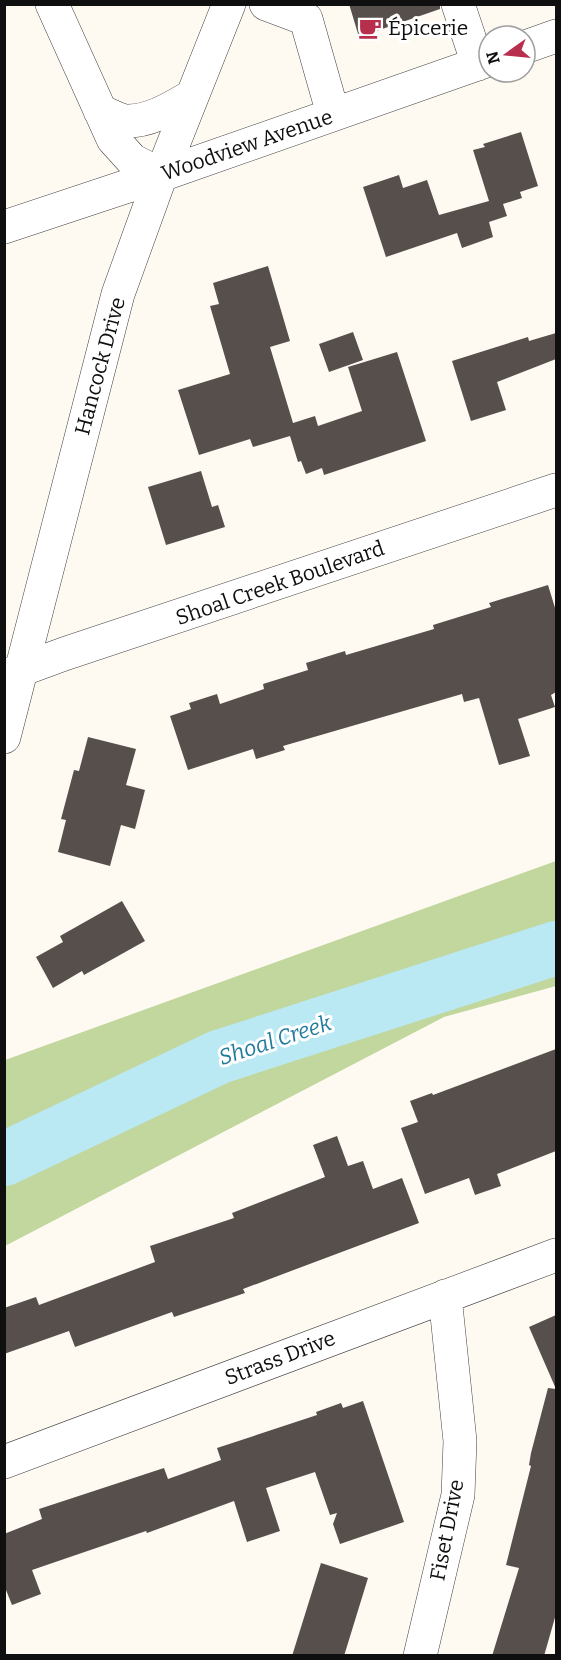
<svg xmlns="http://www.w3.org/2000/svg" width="561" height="1660" viewBox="0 0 561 1660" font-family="Bitter,serif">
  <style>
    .forest { fill: #c2d79e }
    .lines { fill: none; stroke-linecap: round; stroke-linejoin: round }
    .river { stroke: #bae8f3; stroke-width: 54 }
    .building { fill: #574f4c }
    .minor-casing { stroke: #424242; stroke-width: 34 }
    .minor { stroke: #fff; stroke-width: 33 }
    .labels { text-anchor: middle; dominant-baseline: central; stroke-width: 6; stroke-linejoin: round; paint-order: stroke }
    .poi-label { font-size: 21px; fill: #0f0f0f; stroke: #fff; text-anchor: start }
    .street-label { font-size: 21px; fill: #0f0f0f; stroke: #fff }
    .water-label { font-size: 22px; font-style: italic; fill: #1f7b9b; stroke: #fff }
  </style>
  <rect width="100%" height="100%" fill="#fefaf2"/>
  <path class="forest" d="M556 861V986L444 1017 5 1246V1060Z"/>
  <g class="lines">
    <path class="river" d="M4 1159 219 1057 556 948"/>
  </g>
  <path class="building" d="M349 4H440V9L359 37Z
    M521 132 538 186 520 192 522 198 503 204 507 216 489 222 493 237 462 248 457 233 386 257 363 187 399 175 403 188 427 180 439 215 489 201 473 150 485 147 483 144Z
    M268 266 290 341 270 347 293 423 315 416 318 426 362 411 348 367 397 352 426 441 324 475 322 468 306 474 301 461 298 462 290 436 253 447 250 439 199 455 178 390 230 374 210 306 219 304 213 283Z
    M353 332 363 360 329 372 319 344Z
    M556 333V359L497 382 506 410 471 421 452 361 528 337 529 341Z
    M201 471 212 507 218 505 225 527 166 545 148 487Z
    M548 585 556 611V692L551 695 555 707 518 719 530 756 499 765 479 698 464 702 462 694 283 746 285 750 256 759 253 749 188 770 170 716 191 709 189 703 217 694 220 704 264 689 263 684 308 670 306 663 345 651 346 655 434 629 433 625 491 607 489 603Z
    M88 737 136 749 126 785 145 790 135 829 121 825 110 866 58 852 66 820 61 819 74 770 79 771Z
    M122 901 145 941 84 975 82 971 53 988 36 957 63 942 60 936Z
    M556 1049V1151L497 1174 501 1186 475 1195 469 1178 425 1194 401 1128 418 1122 410 1101 432 1093 433 1095Z
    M337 1136 348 1166 363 1161 373 1189 402 1178 419 1223 243 1289 245 1293 174 1317 172 1312 75 1347 69 1331 4 1354V1308L36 1297 39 1305 155 1262 150 1246 234 1218 232 1213 325 1177 313 1145Z
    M556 1315V1614L544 1656H492L519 1568 506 1565 531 1466 529 1465 531 1453 548 1388 556 1389 529 1327Z
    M363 1401 404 1522 340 1544 333 1524 337 1513 330 1515 315 1472 266 1488 280 1531 247 1542 234 1501 147 1533 146 1531 32 1570 41 1594 12 1605 4 1585V1534L42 1519 39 1509 164 1468 168 1479 221 1460 217 1448 317 1415 316 1412 341 1403 343 1408Z
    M321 1563 368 1578 344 1656H292Z"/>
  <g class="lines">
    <g class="minor-casing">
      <path id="minor" d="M52 4 113 139 132 160 161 175
        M266 4 306 19 333 114
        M458 4 478 64
        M525 47 556 36
        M100 111C108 114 118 120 126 121 150 122 173 107 192 96
        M4 227 161 175 489 60
        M7 675 64 654 556 490
        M4 737 118 294 161 175 229 4
        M4 1462 556 1255
        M420 1656 458 1495 460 1441 445 1296"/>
    </g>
    <use href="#minor" class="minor"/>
  </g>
  <defs>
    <g id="cafe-bare" transform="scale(1.8)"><path d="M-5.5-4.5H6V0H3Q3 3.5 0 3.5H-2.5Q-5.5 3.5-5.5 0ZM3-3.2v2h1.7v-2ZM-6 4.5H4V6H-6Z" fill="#b82f4e" stroke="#fff" stroke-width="2.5" paint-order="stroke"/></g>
  </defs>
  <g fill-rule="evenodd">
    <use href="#cafe-bare" x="370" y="28"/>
  </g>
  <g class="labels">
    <g class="poi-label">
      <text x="388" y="28">Épicerie</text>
    </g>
    <g class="street-label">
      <text transform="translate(247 145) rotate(-19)">Woodview Avenue</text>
      <text transform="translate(100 366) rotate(-75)">Hancock Drive</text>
      <text transform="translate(280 583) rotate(-19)">Shoal Creek Boulevard</text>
      <text transform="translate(280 1358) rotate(-21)">Strass Drive</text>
      <text transform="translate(447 1530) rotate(-79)">Fiset Drive</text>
    </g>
    <g class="water-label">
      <text transform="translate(275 1040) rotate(-18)">Shoal Creek</text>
    </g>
  </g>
  <rect width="561" height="1660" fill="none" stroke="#0f0f0f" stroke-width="12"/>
  <g transform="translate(507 54) rotate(255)"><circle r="28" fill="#ffffff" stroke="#9f9f9f" stroke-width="1.5"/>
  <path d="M0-4.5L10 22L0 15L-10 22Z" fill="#b82f4e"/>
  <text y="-9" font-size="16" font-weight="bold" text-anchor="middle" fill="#0f0f0f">N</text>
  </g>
</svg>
